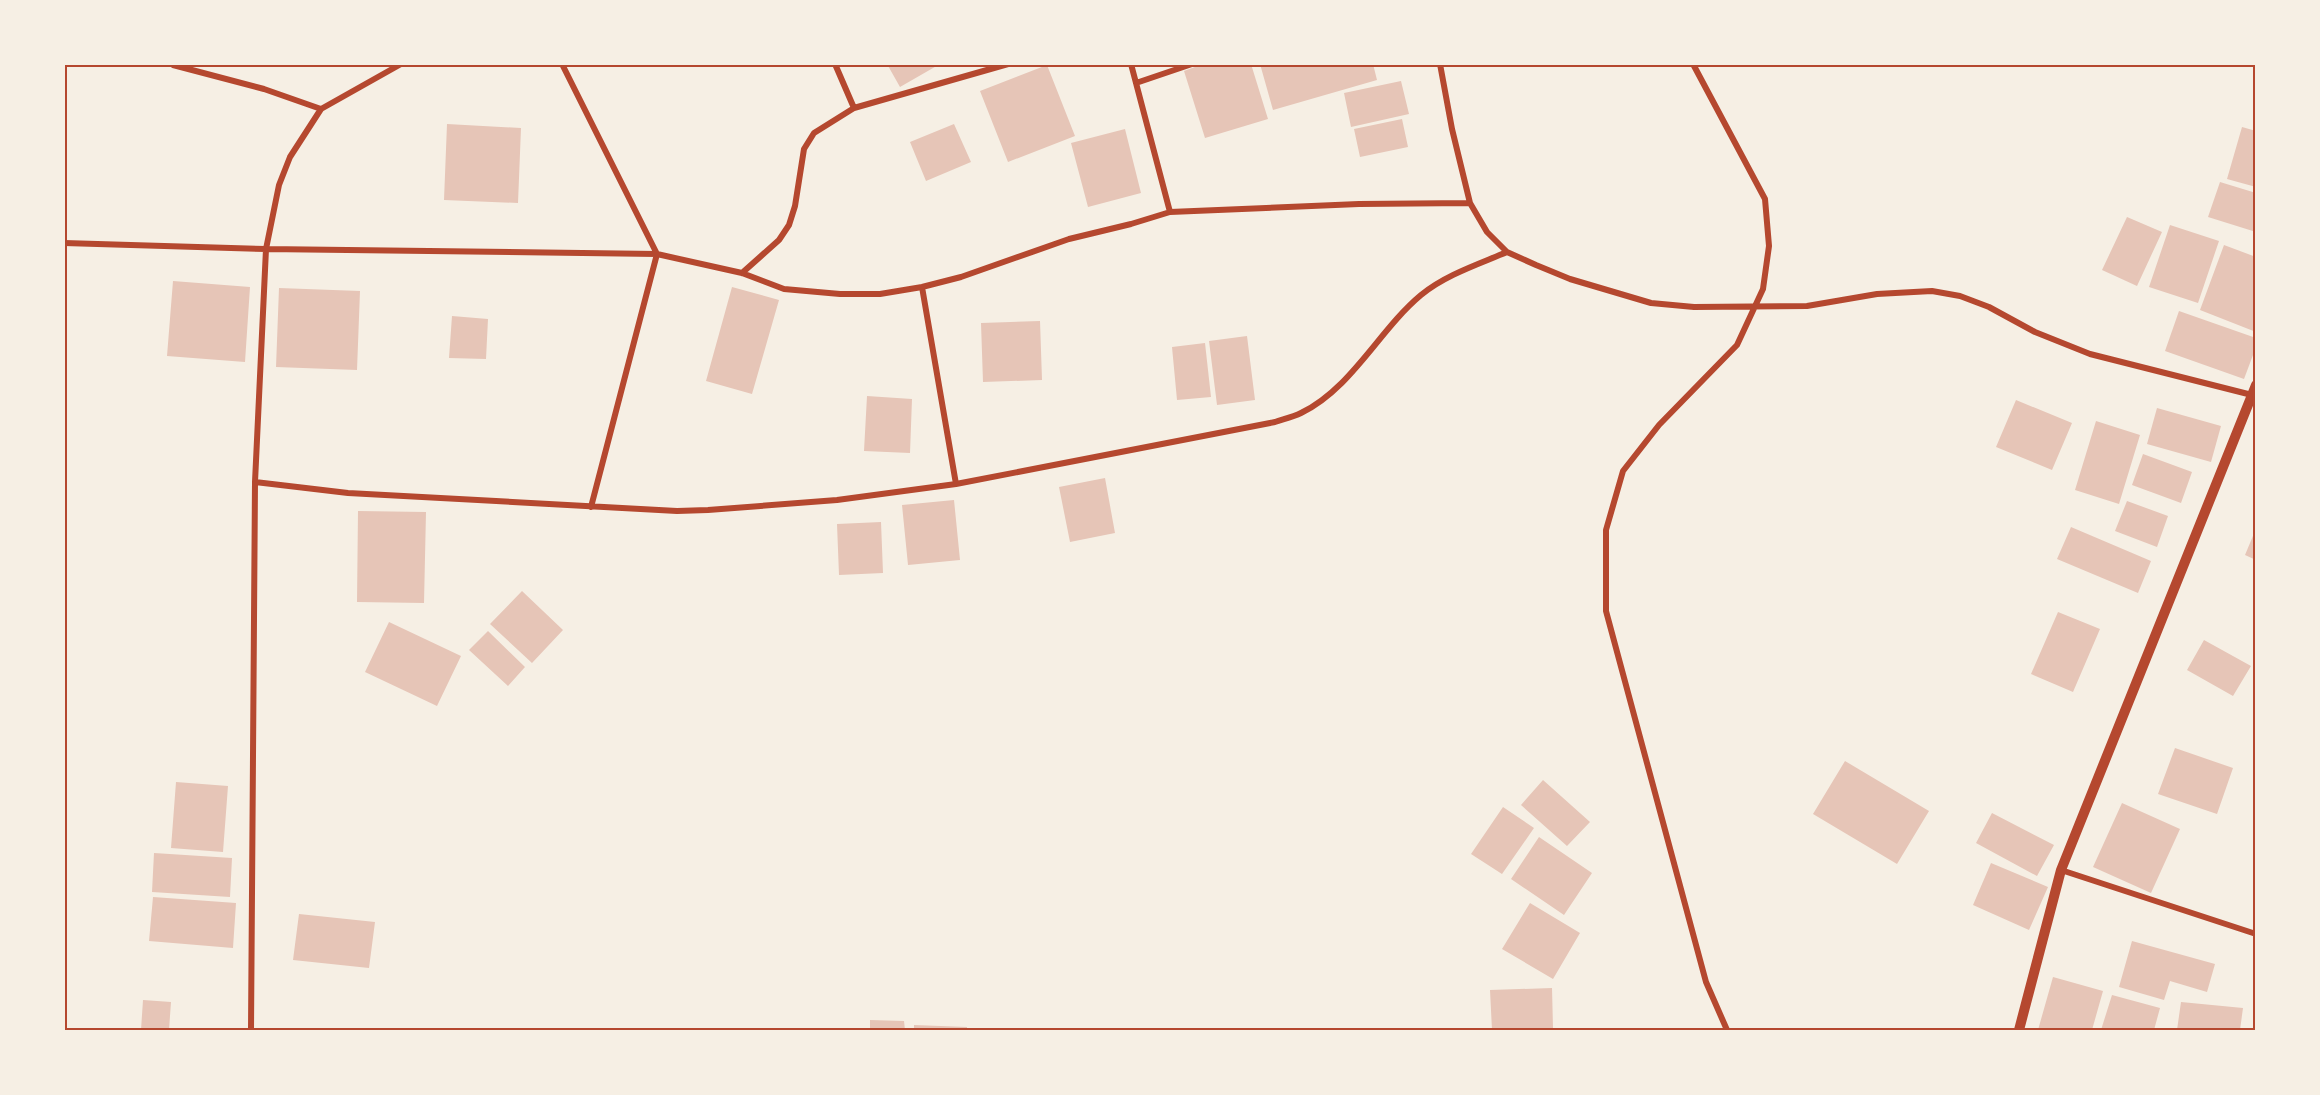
<svg xmlns="http://www.w3.org/2000/svg" width="2320" height="1095" viewBox="0 0 2320 1095" font-family="Karla,sans-serif">
  <style>
    .building { fill: #e6c5b7 }
    .lines { fill: none; stroke-linecap: round; stroke-linejoin: round }
    .minor { stroke: #b5482f; stroke-width: 6 }
    .tertiary { stroke: #b5482f; stroke-width: 10 }
    .neatline { fill: none; stroke: #b5482f; stroke-width: 2 }
  </style>
  <rect width="100%" height="100%" fill="#f6efe4"/>
  <path class="building" d="M887 64H940L900 87Z
    M1203 64H1251L1268 119 1205 138 1184 71Z
    M1260 64H1373L1377 80 1273 110Z
    M1047 65 1075 136 1008 162 980 91Z
    M1401 81 1409 114 1351 127 1344 93Z
    M1402 119 1408 147 1360 157 1354 129Z
    M447 124 521 128 518 203 444 200Z
    M954 124 971 162 926 181 910 142Z
    M2242 127 2256 131V187L2227 179Z
    M1125 129 1141 193 1088 207 1071 143Z
    M2220 182 2256 193V232L2208 217Z
    M2127 217 2162 232 2137 286 2102 270Z
    M2170 225 2219 241 2198 303 2149 287Z
    M2224 245 2256 257V332L2200 310Z
    M173 281 250 287 245 362 167 356Z
    M732 287 779 300 752 394 706 381Z
    M279 288 360 291 357 370 276 367Z
    M2179 311 2256 338V347L2244 379 2165 351Z
    M452 316 488 319 486 359 449 358Z
    M1040 321 1042 380 983 382 981 323Z
    M1247 336 1255 400 1217 405 1209 341Z
    M1205 343 1211 397 1177 400 1172 347Z
    M867 396 912 399 910 453 864 451Z
    M2016 400 2072 423 2052 470 1996 447Z
    M2157 408 2221 426 2211 462 2147 444Z
    M2096 421 2140 435 2119 504 2075 490Z
    M2143 454 2192 472 2181 503 2132 485Z
    M1105 478 1115 533 1070 542 1059 487Z
    M954 500 960 560 908 565 902 505Z
    M2127 501 2168 516 2157 547 2115 531Z
    M358 511 426 512 424 603 357 602Z
    M881 522 883 573 839 575 837 524Z
    M2071 527 2151 561 2138 593 2057 559Z
    M2255 531H2256V560L2245 555Z
    M522 591 563 630 532 663 490 624Z
    M2058 612 2100 629 2073 692 2031 674Z
    M389 622 461 656 437 706 365 672Z
    M488 631 525 667 508 686 469 650Z
    M2204 640 2251 666 2233 696 2187 670Z
    M2175 748 2233 768 2217 814 2158 794Z
    M1845 761 1929 811 1897 864 1813 814Z
    M1543 780 1590 822 1567 846 1521 805Z
    M176 782 228 786 223 852 171 848Z
    M2122 803 2180 829 2151 893 2093 867Z
    M1503 807 1534 828 1502 874 1471 854Z
    M1992 813 2054 845 2037 876 1976 843Z
    M1539 837 1592 873 1564 915 1511 879Z
    M154 853 232 858 230 897 152 892Z
    M1991 863 2048 887 2029 930 1973 905Z
    M153 897 236 903 233 948 149 941Z
    M1530 903 1580 933 1553 979 1502 949Z
    M299 914 375 922 369 968 293 960Z
    M2132 941 2215 964 2207 992 2170 981 2164 1000 2119 987Z
    M2053 977 2103 991 2092 1030H2038Z
    M1552 988 1553 1028 1492 1030 1490 990Z
    M2112 995 2160 1008 2154 1030H2101Z
    M143 1000 171 1002 169 1030H141Z
    M2181 1002 2243 1008 2240 1030H2177Z
    M870 1020 904 1021 905 1030H870Z
    M914 1025 967 1027V1030H914Z"/>
  <g class="lines">
    <path class="minor" d="M562 64 657 254 591 507
      M835 64 854 108
      M1131 64 1170 212
      M1440 64 1452 129 1470 203 1487 232 1507 252 1536 265 1570 279 1651 303 1694 307 1807 306 1877 294 1932 291 1960 296 1989 307 2035 332 2090 354 2252 395
      M1693 64 1765 199 1769 246 1763 289 1737 345 1659 425 1623 471 1606 530V611L1706 982 1727 1030
      M173 65 264 89 321 109
      M1136 83 1192 64
      M64 243 266 249 279 185 290 157 321 109 401 64
      M742 273 779 240 789 225 795 206 804 149 814 133 854 108 1008 64
      M922 287 956 484
      M255 482 266 249 657 254 742 273 784 289 840 294H880L922 287 961 277 1069 239 1131 224 1170 212 1359 204 1470 203
      M2061 870 2256 934
      M251 1030 255 482 348 493 677 511 708 510 837 500 956 484 1275 422C1284 419 1293 417 1301 413 1352 388 1379 330 1421 295 1445 275 1479 264 1507 252"/>
    <path class="tertiary" d="M2019 1030 2061 870 2256 385"/>
  </g>
  <rect width="2320" height="1095" fill="none" stroke="#f6efe4" stroke-width="132"/>
  <rect x="66" y="66" width="2188" height="963" class="neatline"/>
</svg>
